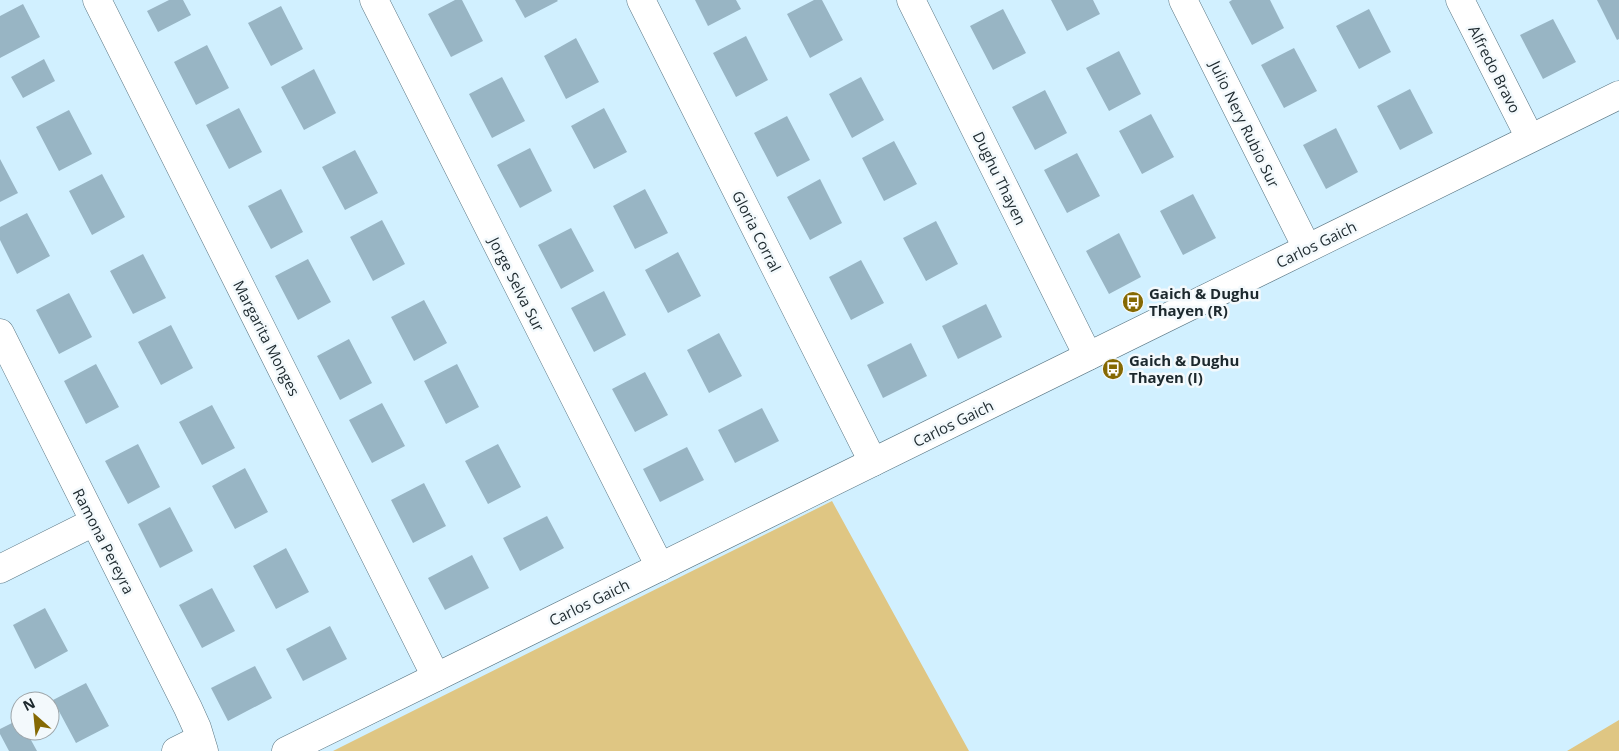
<svg xmlns="http://www.w3.org/2000/svg" width="1619" height="751" viewBox="0 0 1619 751" font-family="'Open Sans',sans-serif">
  <style>
    .green { fill: #dfc683 }
    .building { fill: #98b5c4 }
    .lines { fill: none; stroke-linecap: round; stroke-linejoin: round }
    .street-casing { stroke: #5c7885; stroke-width: 29 }
    .secondary-casing { stroke: #5c7885; stroke-width: 29 }
    .street { stroke: #fff; stroke-width: 28 }
    .secondary { stroke: #fff; stroke-width: 28 }
    .labels { text-anchor: middle; dominant-baseline: central; stroke-width: 5; stroke-linejoin: round; paint-order: stroke }
    .street-label { font-size: 15px; fill: #1c282d; stroke: #f3f9fc }
    .poi-label { font-size: 15px; font-weight: bold; fill: #1c282d; stroke: #f3f9fc; text-anchor: start }
  </style>
  <rect width="100%" height="100%" fill="#d1f0ff"/>
  <path class="green" d="M832 501 969 751H333Z
    M1619 720V751H1567Z"/>
  <path class="building" d="M169 0H183L191 15 158 32 147 11Z
    M455 0H462L483 41 451 57 428 14Z
    M515 0H557L558 1 525 18Z
    M695 0H736L741 9 708 26Z
    M814 0H822L843 40 810 58 787 14Z
    M1051 0H1093L1100 14 1067 31Z
    M1232 0H1270L1284 28 1252 45 1229 2Z
    M1597 0H1619V39L1617 40Z
    M23 4 40 37 0 58V16Z
    M281 6 303 49 271 66 248 23Z
    M1003 9 1026 53 993 70 970 26Z
    M1369 9 1391 52 1359 69 1336 26Z
    M1553 19 1576 62 1543 79 1520 35Z
    M746 36 768 80 736 97 713 53Z
    M576 38 599 82 566 99 544 56Z
    M207 45 229 88 196 105 174 62Z
    M1294 48 1317 91 1284 108 1261 65Z
    M1119 51 1141 94 1109 111 1086 68Z
    M44 59 55 81 23 98 11 77Z
    M314 69 336 113 304 130 281 87Z
    M502 77 525 121 492 138 469 94Z
    M861 77 884 120 852 138 829 94Z
    M1410 89 1433 133 1400 150 1377 106Z
    M1045 90 1067 133 1035 150 1012 107Z
    M239 108 262 152 229 169 206 125Z
    M604 108 627 152 594 169 571 126Z
    M69 110 92 154 59 171 36 127Z
    M1151 114 1174 157 1142 174 1119 131Z
    M787 116 810 160 777 177 754 133Z
    M1336 128 1358 172 1326 189 1303 145Z
    M894 141 917 184 884 201 862 158Z
    M530 148 552 191 520 208 497 165Z
    M355 150 378 193 345 210 322 167Z
    M1077 153 1100 196 1067 213 1044 170Z
    M0 159 18 193 0 202Z
    M102 174 125 217 92 235 69 191Z
    M820 179 842 223 810 240 787 197Z
    M281 189 303 232 271 249 248 206Z
    M645 189 668 233 635 249 613 206Z
    M1193 194 1216 238 1183 255 1160 211Z
    M27 213 50 256 17 274 0 240V227Z
    M382 220 405 264 373 281 350 237Z
    M936 221 958 264 926 281 903 238Z
    M571 228 594 271 561 289 538 245Z
    M1119 233 1141 277 1109 294 1086 251Z
    M678 252 701 296 668 313 645 270Z
    M143 254 166 298 133 314 110 271Z
    M308 259 331 302 298 320 275 276Z
    M861 260 884 303 851 320 829 277Z
    M604 291 626 335 594 352 571 308Z
    M69 293 92 337 59 354 36 310Z
    M424 300 447 343 414 361 391 317Z
    M986 304 1002 337 958 359 942 326Z
    M171 325 193 368 161 385 138 342Z
    M719 333 742 376 709 393 687 350Z
    M349 339 372 383 340 400 317 356Z
    M911 343 927 376 883 398 867 365Z
    M96 364 119 407 86 424 64 381Z
    M457 364 479 407 446 424 424 381Z
    M645 372 668 415 635 432 612 389Z
    M382 403 405 446 372 463 349 420Z
    M212 405 235 448 202 465 179 422Z
    M762 408 779 441 735 463 718 430Z
    M138 444 160 487 128 504 105 461Z
    M498 444 521 487 488 504 465 461Z
    M687 447 704 480 660 502 643 469Z
    M245 468 268 512 235 529 212 486Z
    M424 483 446 526 413 543 391 500Z
    M170 507 193 551 160 568 138 524Z
    M547 516 564 548 520 571 503 538Z
    M286 548 309 592 276 609 253 566Z
    M472 555 489 588 445 610 428 578Z
    M212 588 235 631 202 648 179 605Z
    M45 608 68 651 35 669 13 625Z
    M330 626 347 659 303 681 286 649Z
    M255 666 272 698 228 721 211 688Z
    M86 683 109 726 76 743 53 700Z
    M20 719V731H26L37 751H9L0 734V729Z"/>
  <g class="lines">
    <g class="street-casing">
      <path id="street" d="M97 0 436 677
        M374 0 660 567
        M641 0 873 462
        M911 0 1088 356
        M1183 0 1307 248
        M1460 0 1530 138
        M0 569 94 522"/>
    </g>
    <g class="secondary-casing">
      <path id="secondary" d="M0 333 188 708 197 728 204 751
        M176 751 200 739
        M286 751 1619 95"/>
    </g>
    <use href="#street" class="street"/>
    <use href="#secondary" class="secondary"/>
  </g>
  <defs>
    <g id="bus-disc" transform="scale(1.125)"><circle r="9.5" fill="#856903" stroke="#f3f9fc"/><path d="M-5-6H5V4H4V6H2V4H-2V6H-4V4H-5ZM-3.5-4V0h7V-4ZM-3.5 1.2v1.5H-2V1.2ZM2 1.2v1.5H3.5V1.2Z" fill="#fff"/></g>
  </defs>
  <g fill-rule="evenodd">
    <use href="#bus-disc" x="1133" y="302"/>
    <use href="#bus-disc" x="1113" y="369"/>
  </g>
  <g class="labels">
    <g class="street-label">
      <text transform="translate(1495 69) rotate(63)">Alfredo Bravo</text>
      <text transform="translate(1245 124) rotate(64)">Julio Nery Rubio Sur</text>
      <text transform="translate(1000 178) rotate(64)">Dughu Thayen</text>
      <text transform="translate(757 231) rotate(63)">Gloria Corral</text>
      <text transform="translate(1316 244) rotate(-26)">Carlos Gaich</text>
      <text transform="translate(517 284) rotate(63)">Jorge Selva Sur</text>
      <text transform="translate(267 338) rotate(63)">Margarita Monges</text>
      <text transform="translate(953 423) rotate(-26)">Carlos Gaich</text>
      <text transform="translate(104 541) rotate(63)">Ramona Pereyra</text>
      <text transform="translate(589 602) rotate(-26)">Carlos Gaich</text>
    </g>
    <g class="poi-label">
      <text x="1149" y="293">Gaich &amp; Dughu<tspan x="1149" dy="17">Thayen (R)</tspan></text>
      <text x="1129" y="360">Gaich &amp; Dughu<tspan x="1129" dy="17">Thayen (I)</tspan></text>
    </g>
  </g>
  <g transform="translate(35 716) rotate(333)"><circle r="24" fill="#f3f9fc" stroke="#9da5a9"/>
  <path d="M0-4L9 19L0 12L-9 19Z" fill="#856903"/>
  <text y="-8" font-size="14" font-weight="bold" text-anchor="middle" fill="#1c282d">N</text>
  </g>
</svg>
